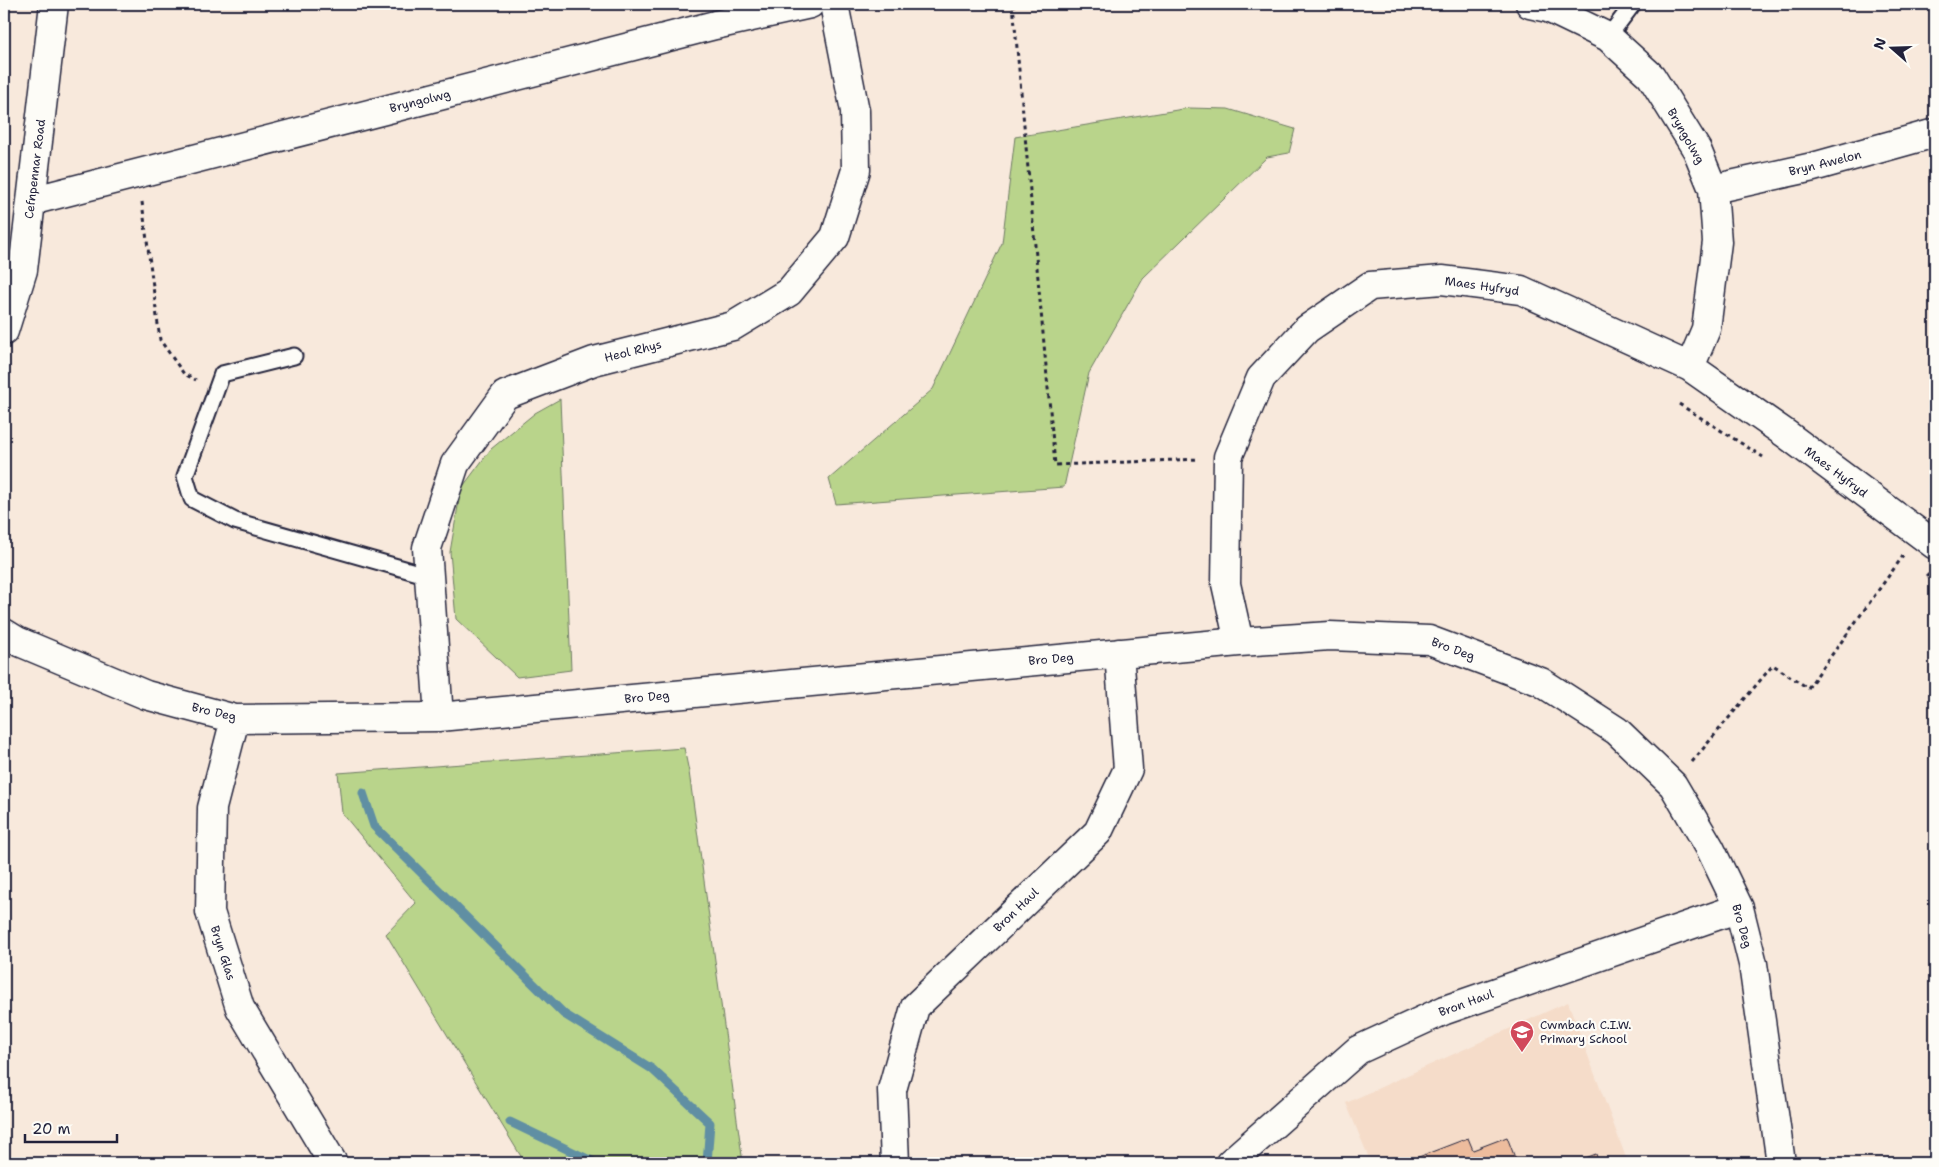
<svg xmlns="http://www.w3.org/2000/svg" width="1939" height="1167" viewBox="0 0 1939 1167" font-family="'Shantell Sans',sans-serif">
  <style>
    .built { fill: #f5dcc9 }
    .green { fill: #b9d48b; stroke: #6e7b63 }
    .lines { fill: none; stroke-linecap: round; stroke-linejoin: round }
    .stream { stroke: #608fa3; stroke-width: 9 }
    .building { fill: #edbc9d; stroke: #22223b }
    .service-casing { stroke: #22223b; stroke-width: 19 }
    .minor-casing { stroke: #22223b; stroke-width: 31 }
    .path { stroke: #22223b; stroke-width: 3; stroke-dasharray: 4 4; stroke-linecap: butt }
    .service { stroke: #fdfcf7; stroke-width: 15 }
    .minor { stroke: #fdfcf7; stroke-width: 28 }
    .labels { text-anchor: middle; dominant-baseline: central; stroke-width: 4.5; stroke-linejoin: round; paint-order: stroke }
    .street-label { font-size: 12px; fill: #22223b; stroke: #fdfcf7 }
    .poi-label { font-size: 12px; fill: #22223b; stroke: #fdfcf7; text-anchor: start }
  </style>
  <rect width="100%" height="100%" fill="#f8e9dc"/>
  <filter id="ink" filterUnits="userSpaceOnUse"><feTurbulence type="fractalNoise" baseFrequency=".02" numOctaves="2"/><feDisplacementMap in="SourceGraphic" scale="10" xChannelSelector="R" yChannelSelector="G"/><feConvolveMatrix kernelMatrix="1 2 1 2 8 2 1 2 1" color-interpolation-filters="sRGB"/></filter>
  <g filter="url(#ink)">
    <path class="built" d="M1568 1002 1628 1163H1371L1346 1103Z"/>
    <path class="green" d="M1189 108 1228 109 1295 129 1289 153 1267 157 1143 278 1089 373 1064 487 836 504 829 479 933 389 1002 243 1015 137Z
      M560 399 571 670 517 677 456 619 450 552 461 489 491 449 535 413Z
      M684 748 689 772 743 1163H525L386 934 416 903 342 813 338 773Z"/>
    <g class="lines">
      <path class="stream" d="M363 793 374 826 564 1014 652 1069 710 1123 707 1163
        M510 1122 596 1163"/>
    </g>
    <path class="building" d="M1507 1137 1517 1163H1403L1468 1138 1473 1150Z
      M1596 1154 1599 1163H1572Z"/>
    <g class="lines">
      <g class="service-casing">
        <path id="service" d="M1608 37 1633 4
          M294 356 222 374 185 476 192 499 235 521 429 576"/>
      </g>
      <g class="minor-casing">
        <path id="minor" d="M1530 4 1548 8 1608 37 1651 76 1697 150 1713 189 1717 242 1706 329 1690 367
          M1713 189 1813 167 1935 133
          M31 201 715 25 810 4
          M4 331 23 270 54 4
          M4 633 17 641 146 695 235 719 439 717 1239 642 1330 636 1429 640 1541 682 1617 731 1673 785 1710 848 1739 908 1753 964 1781 1163
          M1239 642 1226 584 1228 457 1261 378 1307 329 1370 286 1442 280 1521 290 1690 367 1786 434 1935 545
          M439 717 427 548 455 464 505 395 594 361 733 326 789 292 835 237 856 170 855 111 834 4
          M235 719 212 808 210 912 240 1008 333 1163
          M895 1163 892 1090 915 1007 1098 832 1128 769 1119 653
          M1230 1163 1358 1050 1445 1010 1739 908"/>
      </g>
      <path class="path" d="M1013 4 1055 465 1200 459
        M142 202 160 340 184 374 196 380
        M1679 404 1763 457
        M1926 574 1935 582
        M1692 762 1773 665 1808 688 1903 556"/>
      <use href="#service" class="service"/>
      <use href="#minor" class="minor"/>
    </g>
  </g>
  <defs>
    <g id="school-pin" transform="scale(1.25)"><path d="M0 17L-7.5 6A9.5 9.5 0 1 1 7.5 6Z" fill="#d1495b" stroke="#fdfcf7"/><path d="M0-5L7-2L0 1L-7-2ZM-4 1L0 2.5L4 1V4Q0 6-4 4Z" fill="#fff"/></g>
  </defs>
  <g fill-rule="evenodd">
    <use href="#school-pin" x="1522" y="1032"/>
  </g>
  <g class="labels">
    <g class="street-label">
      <text transform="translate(420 101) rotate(-14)">Bryngolwg</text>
      <text transform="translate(1686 136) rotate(60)">Bryngolwg</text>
      <text transform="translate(1825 163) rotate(-14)">Bryn Awelon</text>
      <text transform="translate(35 169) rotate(-83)">Cefnpennar Road</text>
      <text transform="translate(1482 286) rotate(8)">Maes Hyfryd</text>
      <text transform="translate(633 351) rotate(-14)">Heol Rhys</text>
      <text transform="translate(1836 472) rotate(37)">Maes Hyfryd</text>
      <text transform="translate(1453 649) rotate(20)">Bro Deg</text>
      <text transform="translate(1051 659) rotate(-5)">Bro Deg</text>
      <text transform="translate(647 697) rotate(-5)">Bro Deg</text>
      <text transform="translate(214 712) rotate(13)">Bro Deg</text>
      <text transform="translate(1016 910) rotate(-44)">Bron Haul</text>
      <text transform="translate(1742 926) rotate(74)">Bro Deg</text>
      <text transform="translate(223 953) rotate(72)">Bryn Glas</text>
      <text transform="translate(1466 1003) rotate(-20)">Bron Haul</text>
    </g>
    <g class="poi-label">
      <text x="1540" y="1025">Cwmbach C.I.W.<tspan x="1540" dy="14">Primary School</tspan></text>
    </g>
  </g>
  <rect width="1939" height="1167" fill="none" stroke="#fdfcf7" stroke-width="20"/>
  <rect x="10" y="10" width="1919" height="1147" fill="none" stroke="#22223b" stroke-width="2" filter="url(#ink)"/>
  <g transform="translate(1892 48) rotate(290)" stroke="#fdfcf7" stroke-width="4" paint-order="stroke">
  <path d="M0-4L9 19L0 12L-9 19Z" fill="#22223b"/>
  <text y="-8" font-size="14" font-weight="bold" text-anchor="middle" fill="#22223b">N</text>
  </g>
  <path d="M25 1134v8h92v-8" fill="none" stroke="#22223b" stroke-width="2.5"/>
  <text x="32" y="1134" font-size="15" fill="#22223b" stroke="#fdfcf7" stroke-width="4" paint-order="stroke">20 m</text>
</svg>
